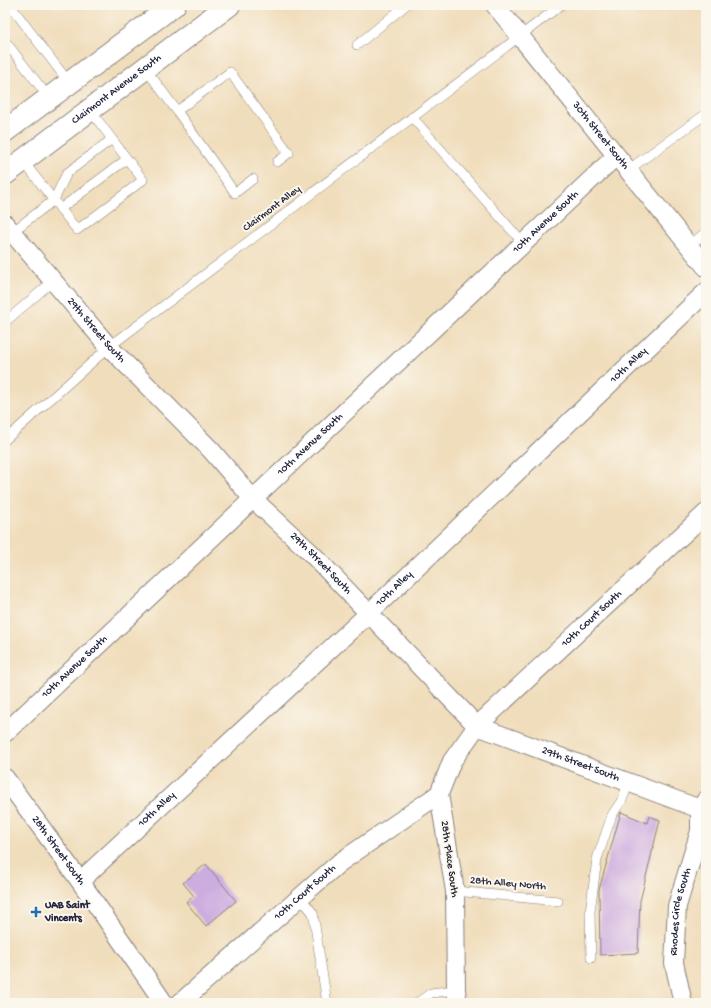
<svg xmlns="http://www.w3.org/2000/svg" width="711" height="1008" viewBox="0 0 711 1008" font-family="'Gochi Hand',sans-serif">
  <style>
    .building { fill: #cdace0 }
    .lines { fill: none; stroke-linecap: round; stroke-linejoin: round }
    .lane-casing { stroke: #89807b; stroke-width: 10 }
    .street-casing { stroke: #89807b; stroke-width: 20 }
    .secondary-casing { stroke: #89807b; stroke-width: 24 }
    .lane { stroke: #fff; stroke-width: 9 }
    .street { stroke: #fff; stroke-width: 18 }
    .secondary { stroke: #fff; stroke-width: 22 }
    .poi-dot { fill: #1f6fb2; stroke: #fbf7ec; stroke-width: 1.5 }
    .labels { text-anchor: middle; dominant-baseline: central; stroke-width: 4; stroke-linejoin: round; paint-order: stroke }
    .street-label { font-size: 11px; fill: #22223b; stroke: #fbf7ec }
    .poi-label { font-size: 11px; font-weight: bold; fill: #22223b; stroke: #fbf7ec; text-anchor: start }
  </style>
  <rect width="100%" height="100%" fill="#fbf7ec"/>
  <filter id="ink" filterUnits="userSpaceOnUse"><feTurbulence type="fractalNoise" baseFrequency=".025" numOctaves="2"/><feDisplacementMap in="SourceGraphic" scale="8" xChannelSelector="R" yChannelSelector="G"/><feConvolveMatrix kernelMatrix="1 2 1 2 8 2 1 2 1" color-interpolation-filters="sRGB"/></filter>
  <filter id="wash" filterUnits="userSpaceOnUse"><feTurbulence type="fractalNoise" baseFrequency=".012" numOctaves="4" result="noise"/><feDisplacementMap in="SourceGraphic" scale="16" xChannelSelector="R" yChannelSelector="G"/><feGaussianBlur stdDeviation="0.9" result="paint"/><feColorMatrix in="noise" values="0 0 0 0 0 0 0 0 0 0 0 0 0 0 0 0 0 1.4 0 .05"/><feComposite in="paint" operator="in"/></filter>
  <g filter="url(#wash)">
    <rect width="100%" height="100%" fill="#f0ddbb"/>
    <g id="blocks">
      <path class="building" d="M621 812 647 823 649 816 660 820 640 901 638 953 600 955 599 890Z
        M206 864 236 901 206 926 186 902 194 896 183 883Z"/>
    </g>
  </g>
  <g filter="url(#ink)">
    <use href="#blocks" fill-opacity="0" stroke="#89807b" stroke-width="1"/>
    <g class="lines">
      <g class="lane-casing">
        <path id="lane" d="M10 5 70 84
          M5 41 49 98
          M357 45 406 5
          M145 68 177 111 230 72 289 153 277 162
          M177 111 235 193 253 179
          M412 117 523 243
          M23 161 77 230 143 180 90 110
          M628 170 706 114
          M60 209 127 159
          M12 232 54 200 67 173 112 139
          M689 246 706 232
          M5 322 53 281
          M5 440 109 347 561 5
          M455 891 558 901
          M300 897 313 913 327 1003
          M591 958 590 912 597 859 612 815 622 800 629 782
          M417 1003 431 993 456 990"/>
      </g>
      <g class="street-casing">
        <g id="street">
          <path id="s1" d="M495 5 706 267"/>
          <path id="s2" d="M5 224 109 347 211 450 252 498 310 552 477 726 700 809"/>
          <path id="s3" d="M5 733 616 156"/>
          <path id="s4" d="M5 778 80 881 164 1003"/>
          <path id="s5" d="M80 881 368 614 706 292"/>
          <path id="s6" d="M180 1003 339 863 439 794"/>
          <path id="s7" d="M458 1003 456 990 455 891 439 794 452 761 477 726 706 513"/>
          <path id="s8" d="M683 1003 674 963 677 906 700 831V809L706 800"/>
        </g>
      </g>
      <g class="secondary-casing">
        <g id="secondary">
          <path d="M5 131 174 5"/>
          <path id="s9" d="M5 174 229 5"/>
        </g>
      </g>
      <use href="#lane" class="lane"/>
      <use href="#street" class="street"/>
      <use href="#secondary" class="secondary"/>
    </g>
  </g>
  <path class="poi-dot" d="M34 906h4v4h4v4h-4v4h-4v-4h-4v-4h4z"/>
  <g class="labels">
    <g class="street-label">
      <text stroke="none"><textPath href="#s9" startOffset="140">Clairmont Avenue South</textPath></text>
      <text stroke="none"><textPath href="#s1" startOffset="168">30th Street South</textPath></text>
      <text transform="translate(272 209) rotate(-37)">Clairmont Alley</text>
      <text stroke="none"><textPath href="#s3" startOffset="744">10th Avenue South</textPath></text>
      <text stroke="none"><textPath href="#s2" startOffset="140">29th Street South</textPath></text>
      <text stroke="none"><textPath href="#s5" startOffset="753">10th Alley</textPath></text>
      <text stroke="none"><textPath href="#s3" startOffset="420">10th Avenue South</textPath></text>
      <text stroke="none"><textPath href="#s2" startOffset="464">29th Street South</textPath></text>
      <text stroke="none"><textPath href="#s5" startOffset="429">10th Alley</textPath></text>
      <text stroke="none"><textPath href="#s7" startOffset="446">10th Court South</textPath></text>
      <text stroke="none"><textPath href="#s3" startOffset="96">10th Avenue South</textPath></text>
      <text stroke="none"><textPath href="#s2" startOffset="800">29th Street South</textPath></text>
      <text stroke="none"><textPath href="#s5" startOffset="105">10th Alley</textPath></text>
      <text stroke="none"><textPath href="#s4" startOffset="90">28th Street South</textPath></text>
      <text transform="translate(449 859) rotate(82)">28th Place South</text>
      <text transform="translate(508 884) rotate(5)">28th Alley North</text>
      <text stroke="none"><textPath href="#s6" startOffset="167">10th Court South</textPath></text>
      <text stroke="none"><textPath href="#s8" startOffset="93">Rhodes Circle South</textPath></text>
    </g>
    <g class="poi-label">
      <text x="45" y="906">UAB Saint<tspan x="45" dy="13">Vincents</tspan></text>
    </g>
  </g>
  <rect width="711" height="1008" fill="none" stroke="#fbf7ec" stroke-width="20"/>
</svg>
